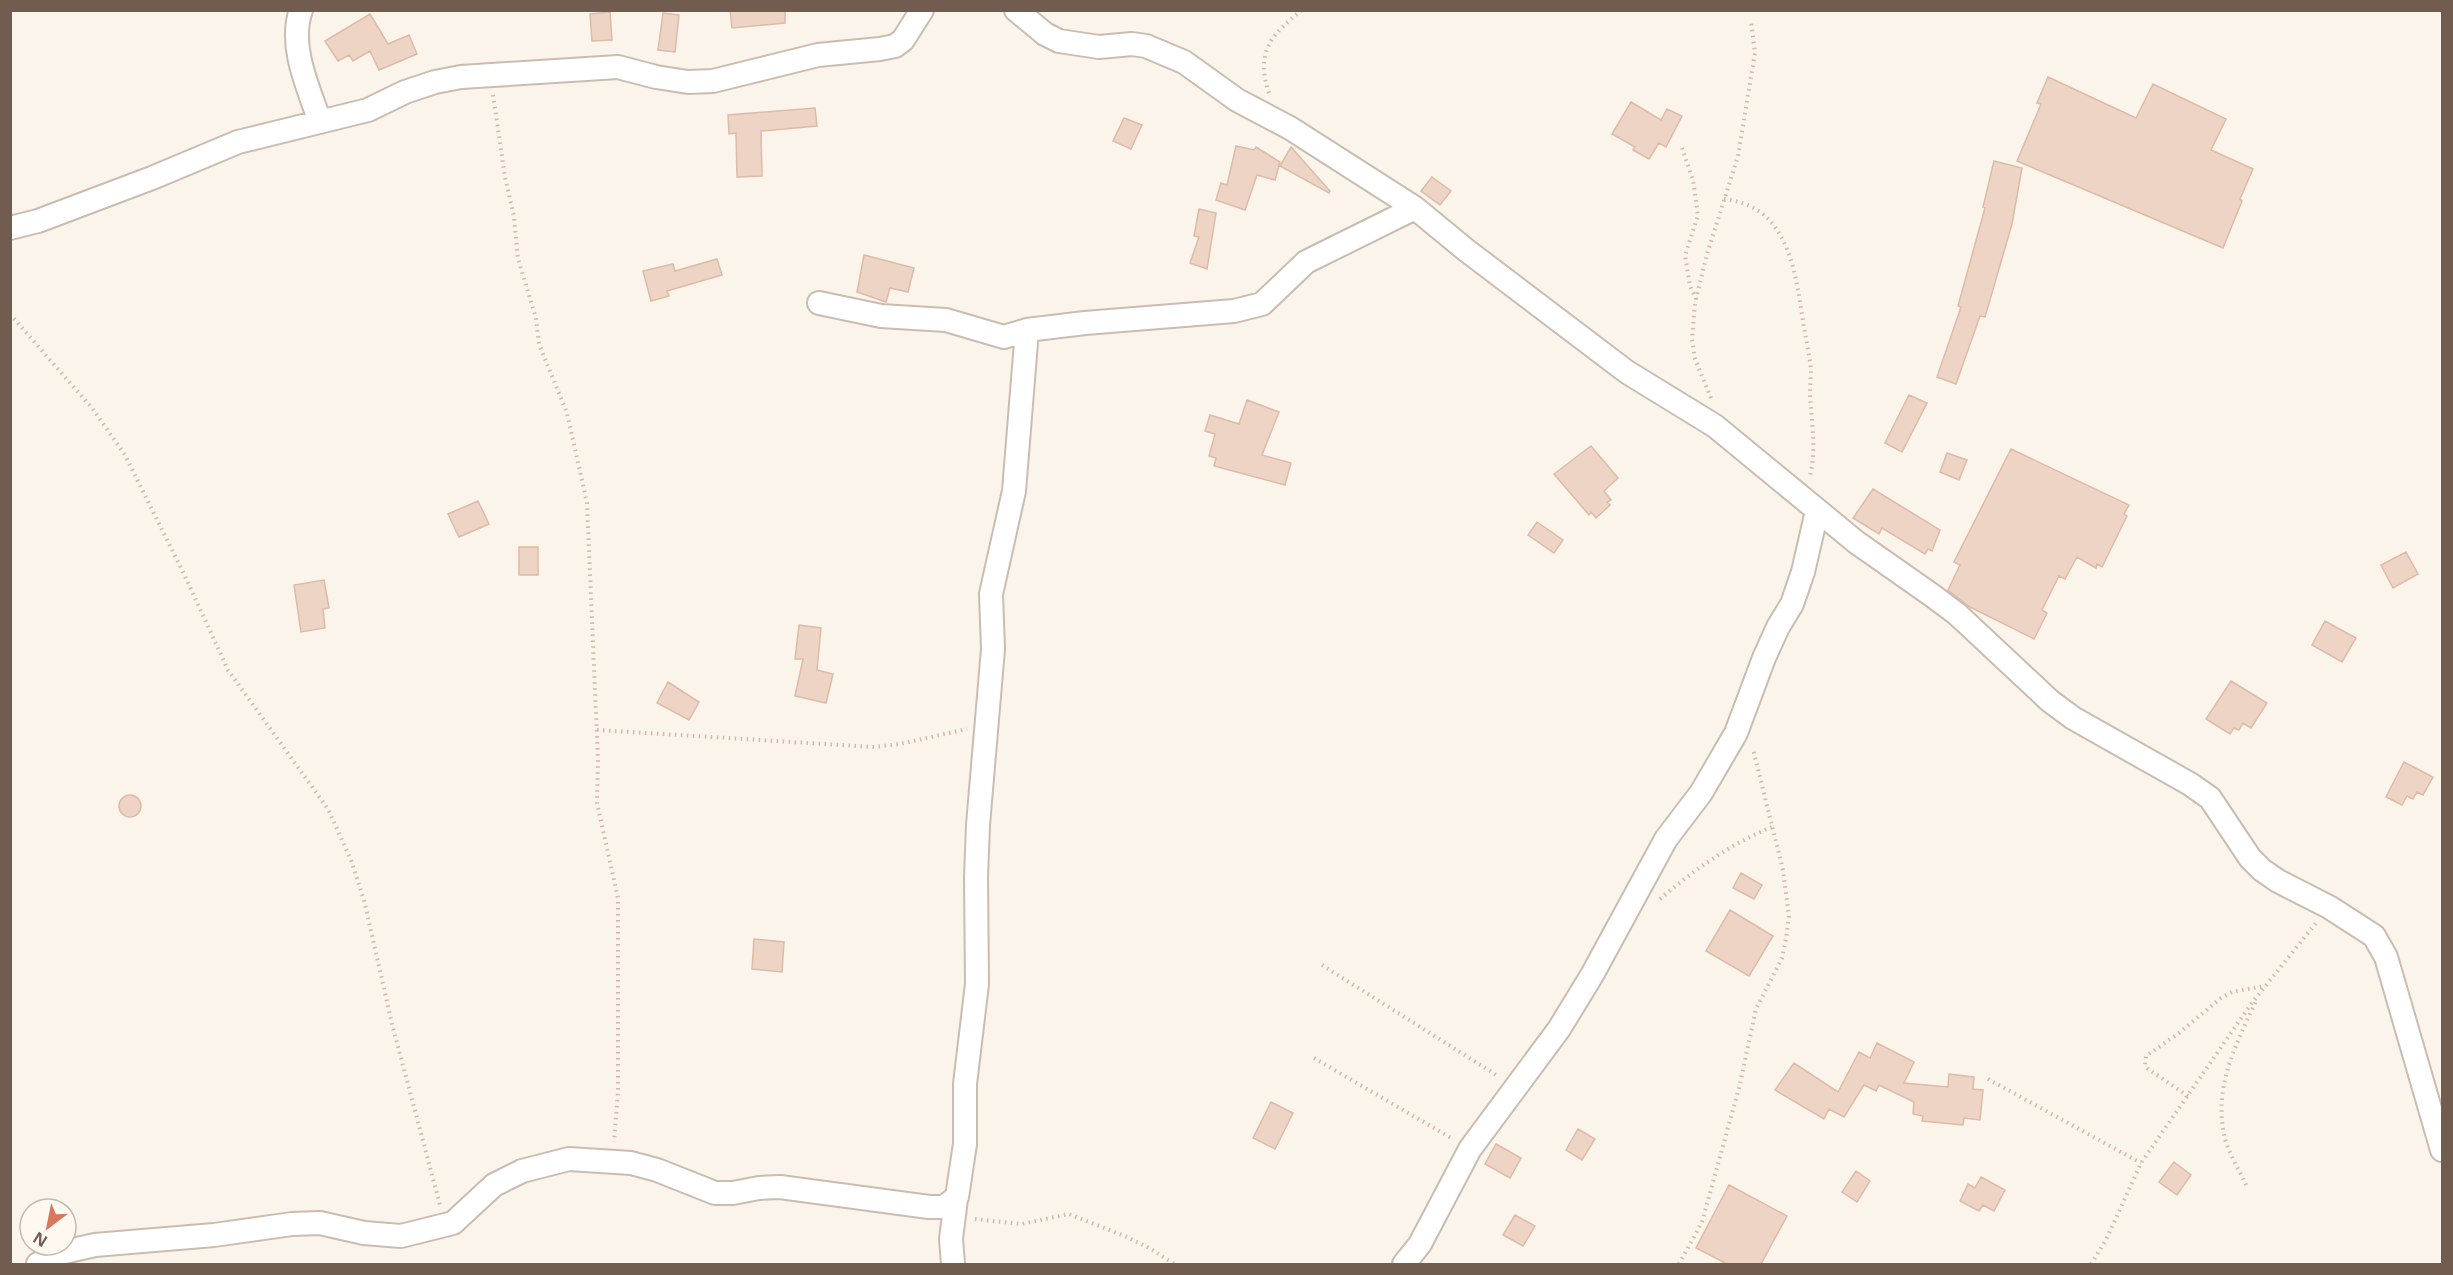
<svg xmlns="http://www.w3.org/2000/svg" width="2453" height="1275" viewBox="0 0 2453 1275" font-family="'Noto Sans',sans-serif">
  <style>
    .building { fill: #edd4c5; stroke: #ddbba7; stroke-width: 1.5 }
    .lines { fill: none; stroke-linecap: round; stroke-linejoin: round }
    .street-casing { stroke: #cbbcb1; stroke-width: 26 }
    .path { stroke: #d2b8a8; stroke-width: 4; stroke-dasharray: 1.5 4.5; stroke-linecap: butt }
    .street { stroke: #fff; stroke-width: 22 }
  </style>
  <rect width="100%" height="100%" fill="#faf4ea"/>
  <path class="building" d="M730 10H785V23L732 28Z
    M610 12 612 40 592 41 590 14Z
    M663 13 679 15 675 52 658 50Z
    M370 14 388 44 409 35 417 54 379 70 370 51 353 61 349 55 338 61 325 41Z
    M2048 77 2136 118 2153 84 2226 119 2211 150 2253 169 2240 199 2242 201 2223 248 2017 161 2041 104 2037 103Z
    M1631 102 1661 120 1667 109 1682 116 1666 147 1659 143 1649 159 1633 150 1635 147 1612 134Z
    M815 108 817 126 761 131 762 176 737 177 736 133 729 134 728 115Z
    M1124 118 1142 125 1131 149 1113 141Z
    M1236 146 1254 150 1256 147 1280 162 1275 180 1257 175 1245 210 1216 200 1221 183 1227 185Z
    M1291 147 1330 191 1329 193 1280 166Z
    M1994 161 2022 168 2012 224 1985 317 1980 316 1956 384 1937 377 1961 307 1958 306 1985 208 1983 207Z
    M1432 177 1451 191 1440 205 1421 191Z
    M1199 209 1216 213 1207 269 1190 263 1199 237 1194 236Z
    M864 255 914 268 908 292 890 288 886 302 857 292Z
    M717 259 722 275 667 291 669 296 651 301 643 271 673 264 675 271Z
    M1909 395 1927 403 1902 452 1885 443Z
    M1247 400 1279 412 1262 455 1291 463 1285 485 1214 466 1216 458 1209 456 1215 434 1205 431 1210 415 1239 424Z
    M1591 446 1618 478 1604 491 1611 500 1607 502 1610 505 1596 518 1591 512 1589 515 1554 474Z
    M2011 449 2129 505 2124 514 2127 516 2102 567 2097 564 2096 568 2077 557 2065 579 2059 576 2042 610 2047 613 2034 639 1968 606 1948 590 1960 565 1954 562Z
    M1947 453 1967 460 1959 480 1940 472Z
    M1873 489 1940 530 1932 551 1928 549 1925 554 1882 528 1879 534 1853 518Z
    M478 501 489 524 459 537 448 514Z
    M1537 522 1563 540 1554 553 1528 535Z
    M519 547H538V575H519Z
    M2406 552 2418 574 2393 588 2381 565Z
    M324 580 329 608 323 609 325 628 301 632 294 585Z
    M2325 621 2356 638 2342 662 2312 645Z
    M799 625 821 628 817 670 833 674 826 703 795 696 803 659H795Z
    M2231 681 2267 703 2251 728 2243 723 2239 730 2234 728 2230 734 2206 719Z
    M668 682 699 702 689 720 657 703Z
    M2404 762 2433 777 2423 795 2417 792 2413 799 2407 796 2402 805 2386 797Z
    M119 806a11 11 0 1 1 22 0a11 11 0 1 1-22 0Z
    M1741 873 1762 885 1754 899 1733 888Z
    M1730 910 1773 936 1749 976 1706 951Z
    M754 939 784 942 782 972 752 969Z
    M1877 1043 1914 1062 1904 1083 1948 1087 1949 1074 1974 1077 1973 1089 1983 1090 1980 1120 1964 1118 1963 1125 1922 1121 1923 1116 1913 1114 1914 1102 1879 1085 1876 1091 1864 1085 1844 1117 1829 1109 1824 1119 1775 1090 1794 1063 1838 1092 1859 1052 1870 1058Z
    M1271 1102 1293 1113 1275 1149 1253 1138Z
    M1578 1129 1595 1139 1582 1160 1566 1150Z
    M1496 1144 1521 1158 1510 1178 1485 1164Z
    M2174 1162 2191 1175 2177 1195 2159 1182Z
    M1856 1171 1870 1181 1857 1202 1842 1192Z
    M1981 1177 2005 1190 1994 1211 1983 1205 1979 1211 1960 1201 1968 1184 1975 1188Z
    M1729 1185 1787 1216 1761 1264H1727L1696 1248Z
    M1515 1215 1535 1226 1523 1246 1503 1235Z"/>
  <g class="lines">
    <g class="street-casing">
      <path id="street" d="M301 10C288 46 309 89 320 122
        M1016 10 1045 34 1059 41 1099 47 1132 44 1146 46 1184 62 1237 100 1290 128 1415 208 1466 250 1627 372 1715 426 1856 542 1933 596 1957 614 2050 701 2073 718 2190 784 2210 798 2250 858 2262 870 2278 881 2329 907 2374 936 2386 957 2442 1150
        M10 228 38 221 152 178 238 142 368 110 405 92 435 82 461 77 618 67 656 77 688 82 713 81 818 55 880 49 895 46 903 40 922 10
        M819 303 881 316 946 320 1004 337 1027 330 1085 323 1234 311 1262 304 1306 262 1415 208
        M38 1264 64 1252 95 1245 214 1235 292 1224 320 1223 364 1233 401 1236 453 1223 494 1185 522 1171 569 1159 631 1163 657 1170 715 1193H733L759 1188 780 1187 929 1207H944L957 1197 965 1144V1084L977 984 976 877 978 825 993 649 991 594 1014 491 1027 330
        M953 1264 951 1239 956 1199
        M1404 1264 1420 1244 1470 1149 1559 1029 1592 975 1666 839 1701 793 1736 733 1764 658 1778 627 1792 604 1803 572 1817 511"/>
    </g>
    <path class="path" d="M1269 93C1255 52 1271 35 1302 10
      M493 95 505 177 514 217 518 259 536 318 539 344 567 413 587 503 598 760 597 803 618 898V1092L614 1142
      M1682 148 1693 180 1698 215 1685 256 1690 286 1696 299
      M1724 199C1745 202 1762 209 1775 227 1796 256 1799 299 1805 333 1807 345 1810 358 1811 370 1811 377 1810 385 1810 393 1811 420 1817 448 1810 476
      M10 314 92 408 125 455 184 574 228 670 328 809 351 860 364 900 392 1024 440 1205
      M1711 398 1695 359 1692 339 1695 303 1707 254 1738 156 1755 53 1751 21
      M597 730 874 747 900 744 967 729
      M1660 899C1694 870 1730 844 1772 827
      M1322 965 1498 1076
      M1314 1058 1451 1138
      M1988 1079 2141 1163
      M2188 1096 2148 1069 2145 1065 2146 1056 2179 1033 2221 998 2232 992 2265 986
      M2246 1185C2239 1169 2227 1151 2224 1134 2214 1086 2236 1044 2256 1001
      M975 1219 1022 1224 1069 1214 1127 1237 1151 1249 1174 1264
      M1679 1264 1702 1222 1739 1088 1756 1009 1782 958 1786 939 1789 916 1783 870 1753 749
      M2091 1264 2106 1240 2141 1163 2251 1004 2316 923"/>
    <use href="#street" class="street"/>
  </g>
  <rect width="2453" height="1275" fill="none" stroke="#725c50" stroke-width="24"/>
  <g transform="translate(48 1227) rotate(212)"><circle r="28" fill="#fdf8f0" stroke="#c5bab0" stroke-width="1.5"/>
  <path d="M0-4.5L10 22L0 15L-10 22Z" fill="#d6775e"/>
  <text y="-9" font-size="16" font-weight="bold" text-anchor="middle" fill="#725c50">N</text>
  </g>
</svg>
